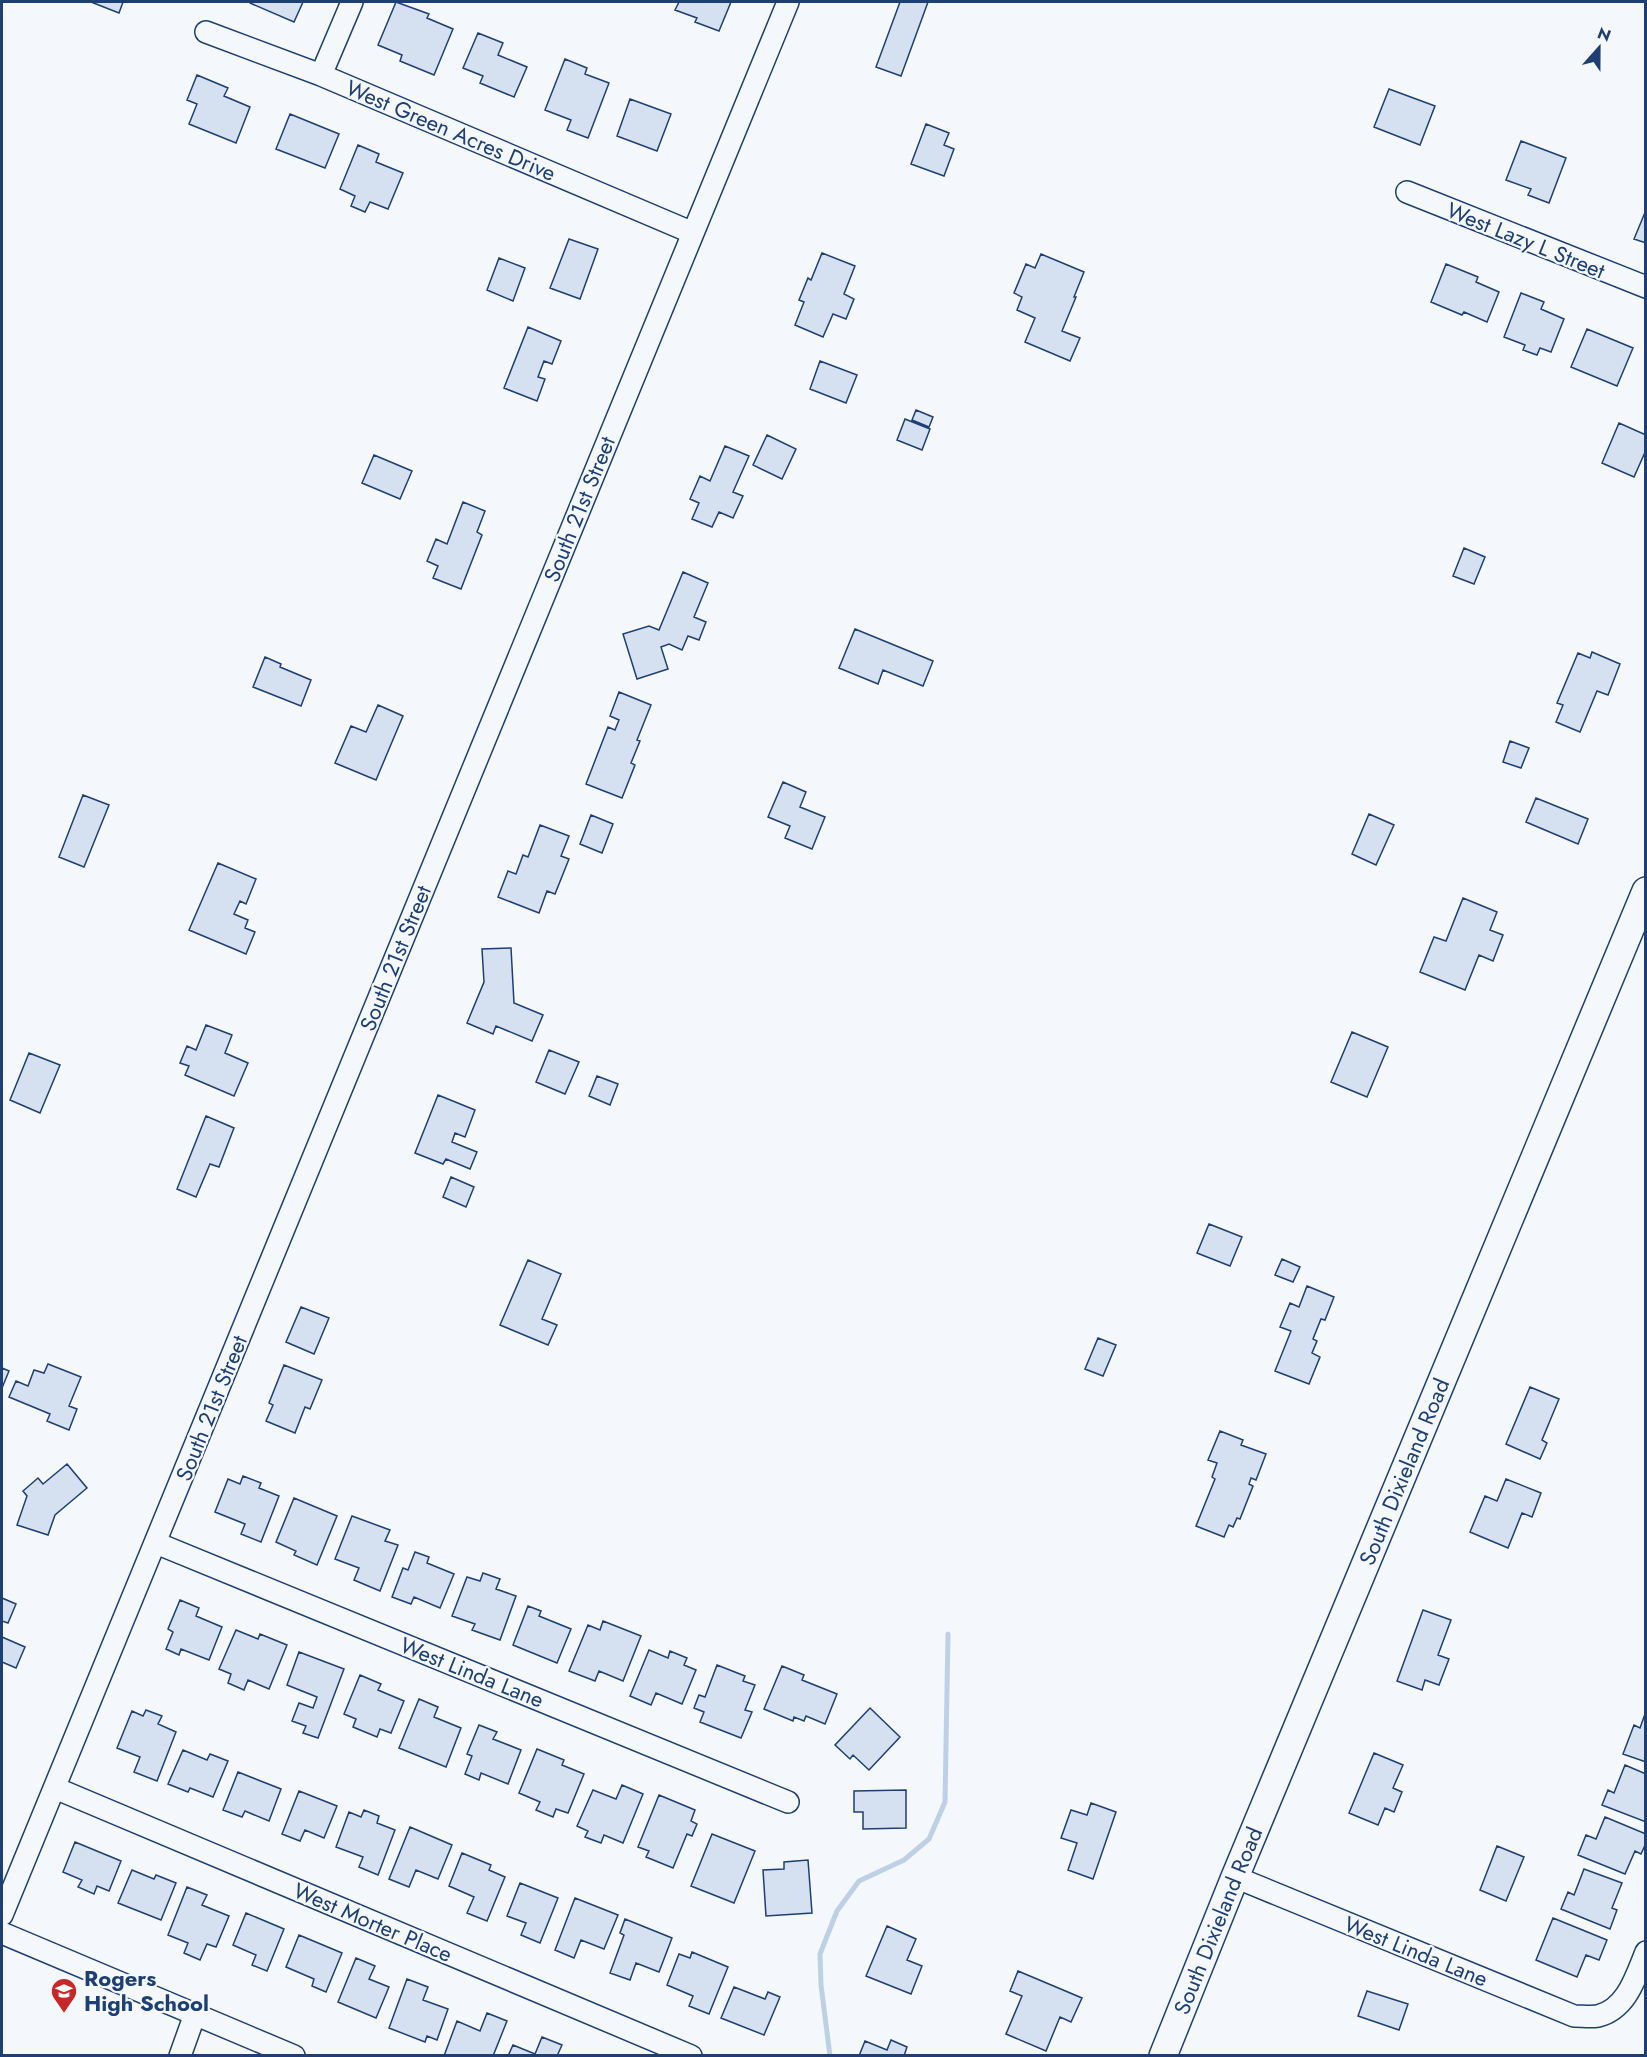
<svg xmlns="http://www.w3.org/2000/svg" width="1647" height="2057" viewBox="0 0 1647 2057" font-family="Jost,sans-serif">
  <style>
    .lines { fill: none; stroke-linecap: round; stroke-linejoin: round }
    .stream { stroke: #bed0e5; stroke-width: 5 }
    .building { fill: #d5e0f0; stroke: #1d3f73; stroke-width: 1.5 }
    .minor-casing { stroke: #1d3f73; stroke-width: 24 }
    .major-casing { stroke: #1d3f73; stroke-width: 30 }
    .minor { stroke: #f4f7fb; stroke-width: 21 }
    .major { stroke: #f4f7fb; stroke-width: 27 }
    .labels { text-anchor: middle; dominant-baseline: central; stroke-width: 4.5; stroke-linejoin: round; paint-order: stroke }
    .street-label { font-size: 22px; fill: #1d3f73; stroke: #f4f7fb }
    .poi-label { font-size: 22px; font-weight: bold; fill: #1d3f73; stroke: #f4f7fb; text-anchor: start }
  </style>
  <rect width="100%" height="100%" fill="#f4f7fb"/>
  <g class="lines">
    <path class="stream" d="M830 2056 821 1985 820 1954 837 1911 859 1881 904 1860 929 1839 945 1802 948 1634"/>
  </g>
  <path class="building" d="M91 2H123L119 13Z
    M250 2H303L294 22 250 3Z
    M396 2 429 14 427 18 453 29 434 75 400 61 402 55 378 45Z
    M679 2H731L719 31 695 22 697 18 675 10Z
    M900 2H928L901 76 876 67Z
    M478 33 503 43 498 55 527 67 514 97 480 83 483 76 463 68Z
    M565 59 587 68 585 74 609 83 588 138 567 130 571 120 545 110Z
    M197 75 228 88 224 96 250 107 236 143 189 124 197 104 187 100Z
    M1389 89 1435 106 1420 145 1374 127Z
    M630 99 671 114 657 151 617 136Z
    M290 114 339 134 325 168 276 149Z
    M926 124 949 133 944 145 954 149 944 176 911 164Z
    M1521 141 1566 158 1549 203 1528 195 1531 189 1506 180Z
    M358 145 379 154 376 162 403 173 388 209 370 202 365 212 351 206 355 196 340 189Z
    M1646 210V243L1634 239Z
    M569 239 598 249 580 299 550 288Z
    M822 253 855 266 844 294 854 299 846 319 833 314 823 337 795 325 804 302 799 300 808 278 811 280Z
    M1041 254 1084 272 1074 297H1076L1062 331 1080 338 1070 361 1025 342 1035 318 1017 310 1022 297 1014 293 1026 264 1035 268Z
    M499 258 525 268 513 301 487 290Z
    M1446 264 1478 277 1476 282 1499 292 1487 322 1464 312 1462 315 1431 302Z
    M1521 293 1544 302 1541 309 1564 319 1551 352 1540 348 1537 355 1523 350 1525 345 1504 337Z
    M528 327 561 341 552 364 544 361 538 377 545 379 537 401 504 388Z
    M1587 329 1633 348 1617 386 1571 367Z
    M820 361 857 375 846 403 810 389Z
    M916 410 933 417 929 427 912 420Z
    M905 419 930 429 922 450 897 440Z
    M1619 423 1646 435V450L1634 477 1602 463Z
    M767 435 796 449 782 479 753 465Z
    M725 446 749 456 733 492 743 496 733 518 719 512 712 527 692 519 699 503 690 499 700 476 710 481Z
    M374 455 412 471 400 499 362 483Z
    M463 502 485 511 477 532 482 535 461 589 433 578 438 566 427 561 436 539 447 544Z
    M1464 548 1485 557 1474 584 1453 576Z
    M683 572 708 583 694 617 706 622 699 640 688 636 682 650 669 644 661 647 668 669 637 679 623 634 649 626 659 630Z
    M855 629 933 661 923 686 883 670 878 684 839 668Z
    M1592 652 1620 664 1608 695 1597 691 1580 732 1556 722 1563 705 1557 703 1578 653 1590 658Z
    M265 657 281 664 280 667 311 680 301 706 253 687Z
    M619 692 651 705 637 740 640 741 631 763 635 765 622 798 586 784 608 727 615 730 619 720 610 716Z
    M378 705 403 716 376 780 335 763 351 726 366 732Z
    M1510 741 1529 748 1521 768 1503 762Z
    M783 782 806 792 800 807 825 817 812 849 785 838 790 826 768 817Z
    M83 795 109 805 84 867 59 857Z
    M1536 798 1588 819 1578 844 1526 822Z
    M1369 814 1394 825 1376 865 1352 854Z
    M591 815 613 824 602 853 580 844Z
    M540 825 569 836 561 856 569 859 555 894 547 891 539 913 498 897 508 871 516 874 523 855 528 857Z
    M218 863 256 879 246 904 240 901 234 914 248 920 245 928 255 932 246 954 189 930Z
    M1463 898 1497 912 1490 930 1503 935 1493 961 1479 955 1465 990 1420 972 1434 937 1446 941Z
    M511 948 514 1003 543 1015 532 1041 496 1026 493 1034 467 1023 484 982 482 949Z
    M206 1025 232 1035 225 1053 248 1063 234 1096 185 1075 189 1066 180 1063 187 1046 196 1050Z
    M1352 1032 1388 1047 1367 1097 1331 1082Z
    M549 1050 579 1062 565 1094 536 1082Z
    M29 1053 60 1065 40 1113 10 1100Z
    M597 1076 618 1084 610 1105 589 1096Z
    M438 1095 475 1110 465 1137 455 1133 452 1142 477 1152 470 1169 446 1159 443 1164 415 1153Z
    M206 1116 234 1128 219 1167 210 1164 196 1197 177 1189Z
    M451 1177 474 1187 466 1207 443 1197Z
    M1209 1224 1242 1237 1230 1266 1197 1253Z
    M1282 1259 1300 1267 1293 1282 1275 1275Z
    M528 1260 561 1274 542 1319 557 1325 548 1345 500 1325Z
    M1307 1286 1334 1297 1325 1320 1321 1319 1313 1339 1317 1341 1312 1353 1320 1357 1309 1384 1275 1371 1291 1331 1280 1327 1290 1303 1299 1307Z
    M301 1307 329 1318 314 1354 286 1342Z
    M1098 1338 1116 1345 1103 1376 1085 1369Z
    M48 1364 81 1377 69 1406 77 1409 69 1430 47 1421 50 1414 9 1397 16 1381 28 1386 34 1370 44 1373Z
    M284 1365 322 1380 310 1409 305 1407 295 1433 266 1421 273 1405 269 1403Z
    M2 1368 9 1371 2 1388Z
    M1530 1387 1559 1399 1542 1440 1547 1443 1540 1459 1506 1444Z
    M1220 1431 1243 1440 1241 1445 1266 1454 1256 1480 1251 1478 1249 1484 1253 1486 1240 1519 1237 1518 1233 1527 1229 1525 1224 1537 1196 1526 1215 1479 1212 1477 1217 1463 1208 1460Z
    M67 1464 87 1488 55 1515 48 1535 17 1525 27 1496 23 1491 38 1478 43 1484Z
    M243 1476 261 1483 259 1488 279 1496 261 1542 241 1534 245 1524 215 1512 228 1479 240 1484Z
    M1506 1479 1541 1493 1532 1517 1522 1513 1508 1548 1470 1532 1485 1496 1497 1501Z
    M294 1498 337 1516 317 1565 294 1555 296 1551 276 1542Z
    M352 1516 390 1530 385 1541 398 1545 380 1591 354 1580 359 1568 335 1559Z
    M415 1552 429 1557 427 1563 454 1574 440 1608 414 1597 411 1604 392 1597 403 1568 408 1570Z
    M483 1573 500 1579 496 1589 516 1596 500 1640 472 1630 475 1624 452 1616 467 1577 480 1581Z
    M2 1598 16 1604 8 1623 2 1621Z
    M180 1600 199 1608 196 1616 222 1627 209 1660 181 1649 179 1655 166 1649 173 1632 168 1629Z
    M528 1606 541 1611 539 1616 571 1629 557 1663 513 1645Z
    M1423 1610 1451 1620 1438 1655 1449 1659 1439 1685 1425 1680 1422 1690 1397 1681Z
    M603 1621 641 1636 623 1681 599 1671 595 1681 569 1671 588 1625 600 1630Z
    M236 1630 258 1639 260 1634 287 1645 269 1689 248 1680 244 1690 228 1683 231 1674 219 1669Z
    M2 1637 25 1647 16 1668 2 1662Z
    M649 1650 668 1658 670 1651 687 1658 684 1665 696 1670 682 1704 656 1693 651 1705 630 1696Z
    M299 1652 344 1669 318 1738 303 1733 306 1726 292 1721 299 1703 313 1708 317 1697 287 1685Z
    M717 1665 745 1676 743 1681 755 1685 745 1710 752 1712 741 1738 700 1722 704 1712 694 1708 699 1695 705 1697Z
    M782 1666 804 1675 802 1680 837 1694 825 1724 806 1716 804 1721 794 1717 793 1721 764 1709Z
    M360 1675 381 1684 378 1690 404 1701 391 1733 380 1729 377 1737 353 1727 356 1719 344 1714Z
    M419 1699 438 1707 434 1717 461 1728 446 1767 399 1748Z
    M870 1708 900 1737 869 1770 853 1755 850 1759 835 1745Z
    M146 1710 162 1716 158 1724 176 1732 157 1781 134 1772 140 1757 117 1748 132 1711 143 1716Z
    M1645 1714H1646V1762L1623 1754 1634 1725 1640 1728Z
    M479 1725 497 1732 493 1739 521 1750 508 1784 481 1773 479 1780 465 1774 472 1756 467 1754Z
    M537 1749 564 1760 562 1765 584 1774 568 1813 556 1809 553 1817 536 1810 540 1802 519 1793Z
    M183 1750 207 1760 210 1754 228 1761 213 1797 190 1788 188 1792 168 1784Z
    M1374 1753 1403 1765 1393 1788 1402 1792 1394 1812 1385 1808 1378 1825 1349 1813Z
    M1625 1765 1646 1774V1822L1602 1805 1608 1790 1614 1793Z
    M238 1772 281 1789 269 1821 245 1811 242 1817 223 1810Z
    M622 1785 643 1794 623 1843 604 1835 601 1843 585 1837 588 1831 577 1826 593 1790 616 1799Z
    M906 1790V1828L863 1829V1812H854V1791Z
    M299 1791 337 1806 324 1838 305 1830 300 1841 282 1834Z
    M659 1795 695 1810 691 1821 697 1824 692 1836 687 1834 673 1868 646 1857 649 1851 638 1847Z
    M1091 1803 1116 1812 1093 1879 1068 1870 1077 1843 1061 1838 1071 1810 1087 1815Z
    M364 1810 379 1816 377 1823 395 1830 378 1875 359 1867 363 1857 336 1847 349 1812 361 1817Z
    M1605 1817 1646 1834V1843L1641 1854 1635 1851 1625 1874 1578 1855 1586 1835 1596 1839Z
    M410 1827 452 1845 438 1879 416 1870 409 1887 389 1879Z
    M712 1834 755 1851 734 1903 691 1886Z
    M75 1842 121 1861 109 1891 97 1886 94 1894 78 1887 82 1880 63 1872Z
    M1497 1846 1524 1857 1506 1901 1480 1890Z
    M462 1853 491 1865 489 1870 505 1877 487 1921 467 1913 474 1897 449 1886Z
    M808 1860 812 1913 766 1916 763 1870 784 1869V1862Z
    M1584 1869 1622 1883 1612 1908 1617 1910 1610 1929 1561 1909 1568 1892 1574 1895Z
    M132 1870 154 1879 156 1875 176 1883 161 1920 118 1903Z
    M520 1883 558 1898 540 1943 521 1935 526 1923 507 1916Z
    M187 1887 207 1895 202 1905 229 1916 216 1947 207 1944 200 1960 184 1953 188 1943 168 1935Z
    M575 1898 618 1915 604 1949 581 1940 574 1958 555 1950Z
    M246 1913 284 1929 267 1971 252 1965 256 1955 233 1945Z
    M1553 1918 1607 1940 1599 1960 1586 1955 1577 1977 1536 1960Z
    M625 1919 672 1938 659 1972 636 1963 630 1980 610 1973 624 1935 620 1933Z
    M887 1926 916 1939 907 1960 922 1966 911 1994 866 1976Z
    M299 1935 342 1953 326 1992 312 1986 314 1979 286 1967Z
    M692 1952 728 1967 709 2014 689 2006 693 1996 667 1985 679 1954 690 1958Z
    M356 1958 375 1966 369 1979 389 1987 376 2018 338 2002Z
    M1018 1971 1082 1998 1071 2022 1060 2017 1046 2051 1006 2034 1022 1996 1010 1991Z
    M407 1979 428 1987 423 2000 448 2009 437 2040 427 2036 425 2042 389 2028Z
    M734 1987 765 1999 768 1992 780 1997 764 2035 721 2018Z
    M1367 1991 1408 2004 1399 2030 1358 2016Z
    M487 2013 507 2021 493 2056H444L457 2021 480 2031Z
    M542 2037 562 2045 557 2056H508L513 2045 535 2054Z
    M891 2040 907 2047 904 2056H859L865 2041 887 2050Z"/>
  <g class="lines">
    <g class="minor-casing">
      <path id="minor" d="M206 32 321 75 693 233
        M321 75 352 2
        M1407 192 1646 287
        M156 1543 788 1802
        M55 1788 691 2056
        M1235 1877 1574 2016C1582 2016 1591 2017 1598 2016 1627 2009 1636 1976 1646 1952
        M2 1915 788 2
        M2 1933 294 2056
        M180 2056 195 2014"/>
    </g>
    <g class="major-casing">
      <g id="major">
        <path id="s1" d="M1163 2056 1235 1877 1646 891"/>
      </g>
    </g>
    <use href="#minor" class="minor"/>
    <use href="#major" class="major"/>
  </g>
  <defs>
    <g id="school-pin" transform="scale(1.35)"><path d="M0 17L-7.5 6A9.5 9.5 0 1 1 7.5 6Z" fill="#c62828" stroke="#f4f7fb"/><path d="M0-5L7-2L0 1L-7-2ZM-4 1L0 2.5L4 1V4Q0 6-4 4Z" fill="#fff"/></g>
  </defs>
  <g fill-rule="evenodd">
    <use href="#school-pin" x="64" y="1991"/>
  </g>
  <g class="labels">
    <g class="street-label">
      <text transform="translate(451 130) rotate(23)">West Green Acres Drive</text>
      <text transform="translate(1526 240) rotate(22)">West Lazy L Street</text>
      <text transform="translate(579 509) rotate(-68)">South 21st Street</text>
      <text transform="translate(395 958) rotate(-68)">South 21st Street</text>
      <text transform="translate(211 1408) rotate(-68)">South 21st Street</text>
      <text stroke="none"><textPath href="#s1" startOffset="632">South Dixieland Road</textPath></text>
      <text transform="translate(472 1672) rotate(22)">West Linda Lane</text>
      <text transform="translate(373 1922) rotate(23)">West Morter Place</text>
      <text stroke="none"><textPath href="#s1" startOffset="146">South Dixieland Road</textPath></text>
      <text transform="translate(1416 1951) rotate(22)">West Linda Lane</text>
    </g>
    <g class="poi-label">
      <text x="84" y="1978">Rogers<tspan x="84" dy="25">High School</tspan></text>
    </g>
  </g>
  <rect width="1647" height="2057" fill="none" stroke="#1d3f73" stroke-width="6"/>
  <g transform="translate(1599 48) rotate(21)" stroke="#f4f7fb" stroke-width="4.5" paint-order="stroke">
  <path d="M0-4.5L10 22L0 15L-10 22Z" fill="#1d3f73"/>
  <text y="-9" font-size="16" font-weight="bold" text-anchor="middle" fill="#1d3f73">N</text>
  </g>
</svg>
